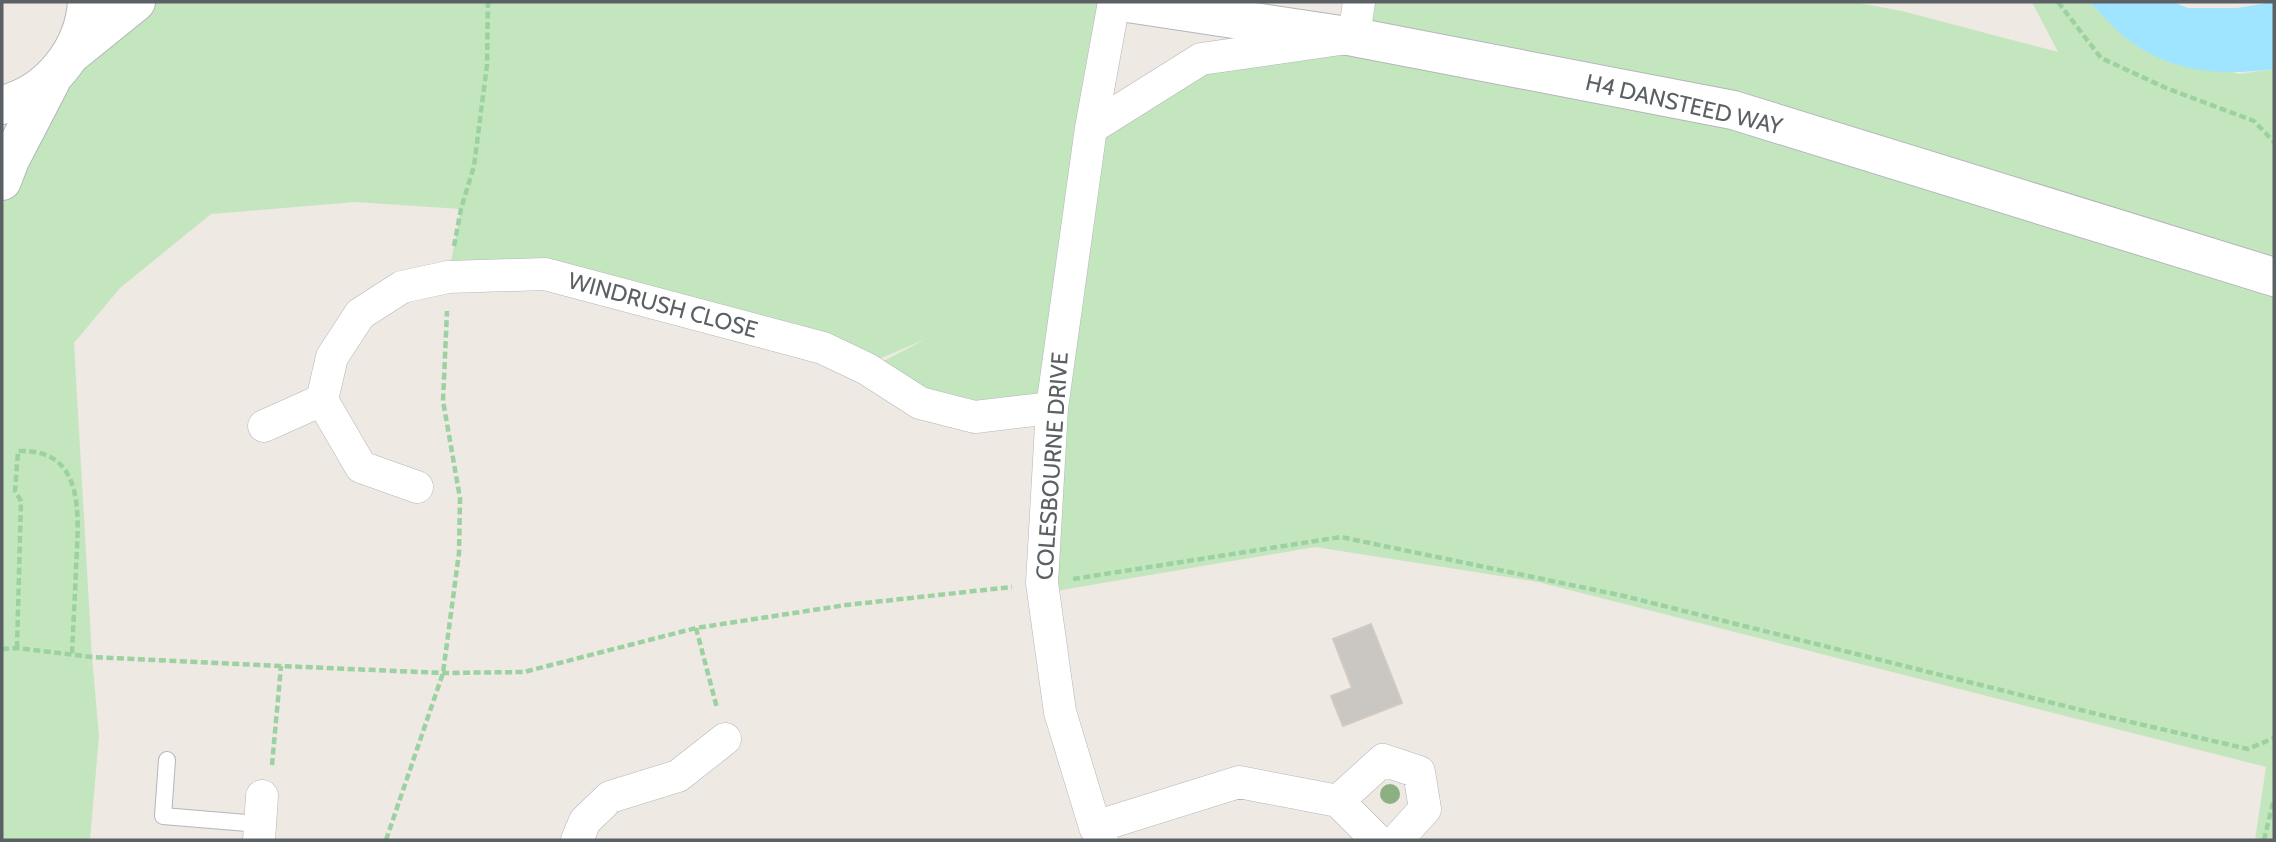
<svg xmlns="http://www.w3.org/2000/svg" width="2276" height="842" viewBox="0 0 2276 842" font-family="Cabin,sans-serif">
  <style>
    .green { fill: #c4e6be }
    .water { fill: #a0e5ff }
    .building { fill: #cac6c1; stroke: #d2cac0; stroke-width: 2 }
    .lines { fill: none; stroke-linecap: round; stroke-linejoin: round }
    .service-casing { stroke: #b3b6ba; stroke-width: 18 }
    .minor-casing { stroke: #b3b6ba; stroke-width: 33 }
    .tertiary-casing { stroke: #b3b6ba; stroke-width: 40 }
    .path { stroke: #9cd1a2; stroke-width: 4.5; stroke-dasharray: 7 3.5; stroke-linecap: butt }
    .service { stroke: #fff; stroke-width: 16 }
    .minor { stroke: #fff; stroke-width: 32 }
    .tertiary { stroke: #fff; stroke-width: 38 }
    .tree { fill: #8cb081 }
    .labels { text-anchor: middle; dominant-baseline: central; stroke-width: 5; stroke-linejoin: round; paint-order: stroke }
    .street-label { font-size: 23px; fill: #5a6063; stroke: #fff }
  </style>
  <rect width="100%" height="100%" fill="#eee9e2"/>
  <path class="green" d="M136 2H1114L1091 127 1201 59 1354 37 1359 2H1853L1902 11 2058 52 2032 2H2089L2128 40 2239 74 2274 69V840H2255L2266 767 1538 582 1315 547 1044 593 1052 408 975 417 878 364 926 339 879 359 585 283 448 277 461 209 354 202 211 214 120 288 74 343 92 657 99 736 90 840H2V181L10 160Z"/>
  <path class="water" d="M2089 2H2173L2188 8H2237L2274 2V69C2221 76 2173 73 2128 40 2114 29 2102 14 2089 2Z"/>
  <path class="building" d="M1371 624 1402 703 1343 726 1331 696 1352 688 1333 639Z"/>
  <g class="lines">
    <g class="service-casing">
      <path id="service" d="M167 760 163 816 260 824"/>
    </g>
    <g class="minor-casing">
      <path id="minor" d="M1091 128 1201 59 1354 37 1359 2
        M264 426 322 400
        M417 487 361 467 322 400 332 357 360 314 402 287 448 277 545 274 823 348 867 369 920 403 975 417 1052 408
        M1338 801 1383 760 1419 772 1425 809 1397 840
        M1095 827 1239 782 1338 801 1377 840
        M259 840 262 796
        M577 840 585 821 610 797 678 776 725 739
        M1102 840 1095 827 1060 712 1042 583 1052 408 1091 128 1114 2"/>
    </g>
    <g class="tertiary-casing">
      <path id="tertiary" d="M1121 2 1354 37 1733 110 2274 277
        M73 53 136 2
        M2 105C49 94 84 50 87 2
        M2 181 10 160 51 81"/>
    </g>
    <path class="path" d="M2058 2 2101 58 2166 88 2254 121 2274 142
      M454 246 461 209 474 166 487 65 488 2
      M1073 579 1341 537 1624 596 2109 717 2248 749 2274 738
      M696 628 717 708
      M17 648 21 501 15 491 18 451C88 448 78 520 76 569 75 598 73 626 72 655
      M2 649 17 648 92 657 281 666 443 673 524 672 696 628 846 605 1012 587
      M272 765 281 666
      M386 840 443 673 459 553 460 498 443 401 447 311
      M2264 840 2274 798"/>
    <use href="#service" class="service"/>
    <use href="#minor" class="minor"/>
    <use href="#tertiary" class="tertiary"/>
  </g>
  <circle class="tree" cx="1390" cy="794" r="10"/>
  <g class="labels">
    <g class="street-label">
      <text transform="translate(1684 104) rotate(13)">H4 DANSTEED WAY</text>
      <text transform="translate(663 305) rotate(15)">WINDRUSH CLOSE</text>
      <text transform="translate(1052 466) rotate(-86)">COLESBOURNE DRIVE</text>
    </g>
  </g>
  <rect width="2276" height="842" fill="none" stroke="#5a6063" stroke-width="7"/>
</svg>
